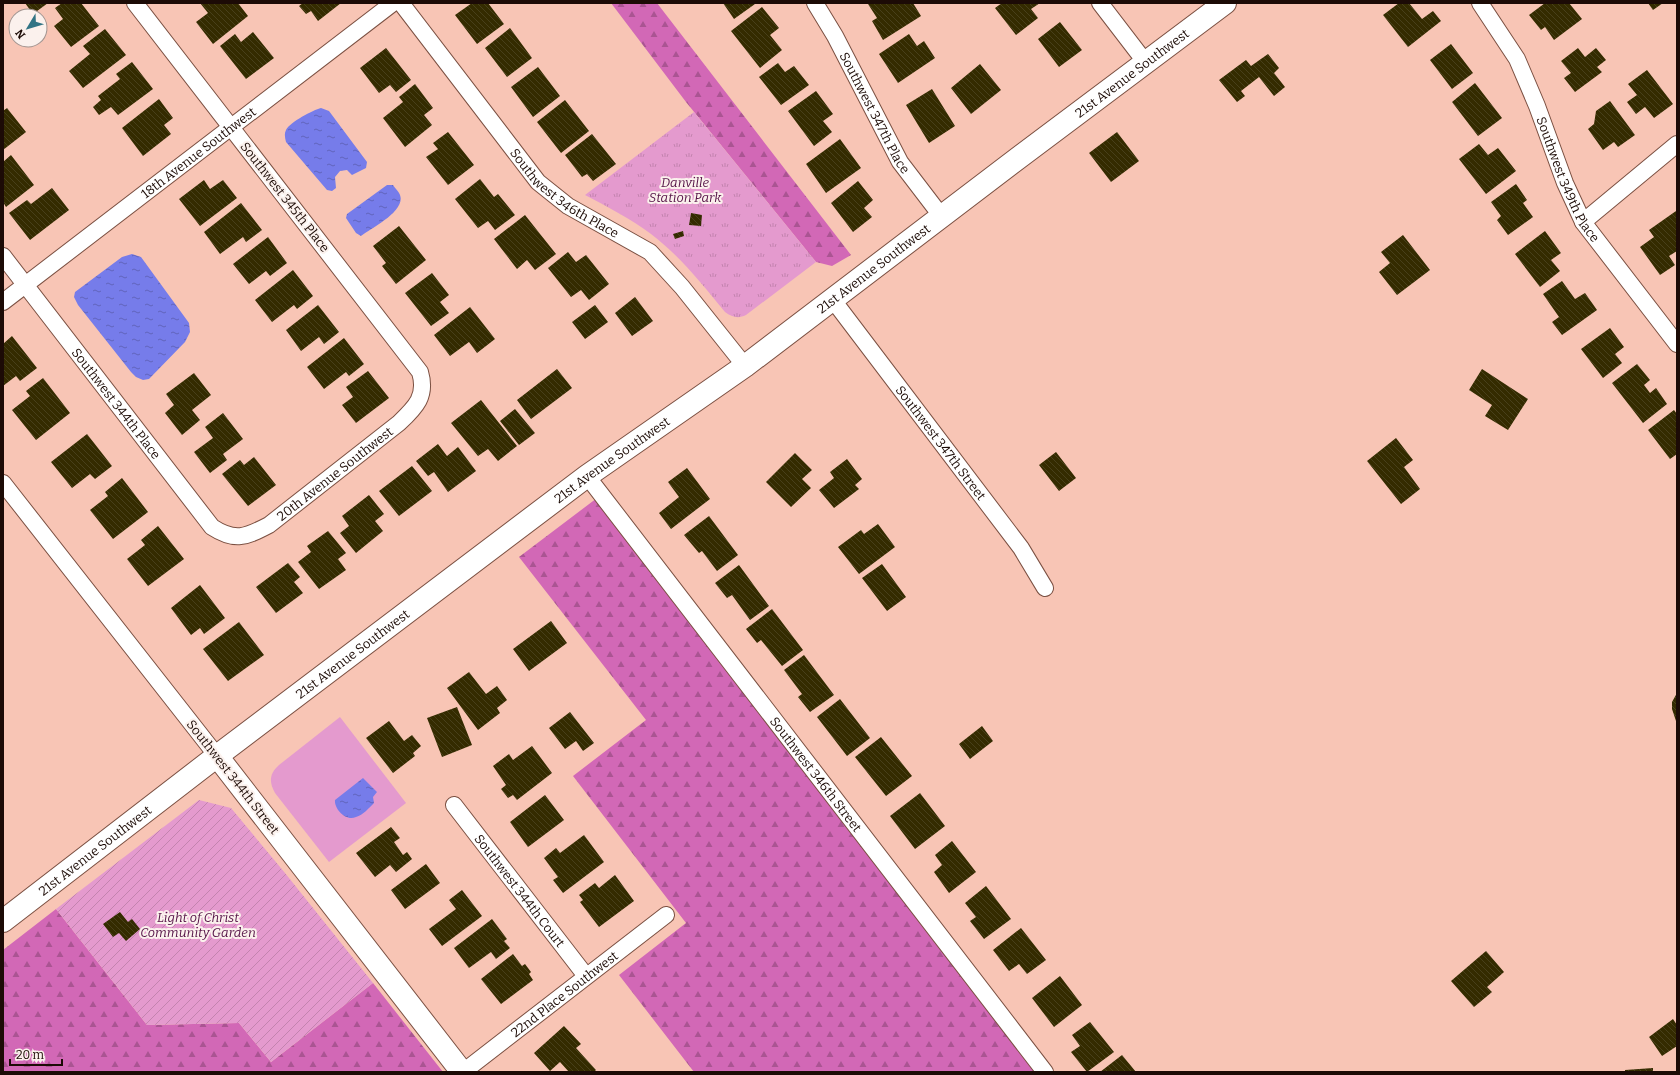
<svg xmlns="http://www.w3.org/2000/svg" width="1680" height="1075" viewBox="0 0 1680 1075" font-family="Bitter,serif">
  <style>
    .grass { fill: #e49ace }
    .forest { fill: url(#forest-firs) }
    .park { fill: url(#park-tufts) }
    .garden { fill: url(#garden-furrows) }
    .water { fill: url(#water-ripples) }
    .building { fill: url(#building-back-hatch) }
    .lines { fill: none; stroke-linecap: round; stroke-linejoin: round }
    .street-casing { stroke: #7b5042; stroke-width: 18 }
    .secondary-casing { stroke: #7b5042; stroke-width: 24 }
    .primary-casing { stroke: #7b5042; stroke-width: 24 }
    .street { stroke: #fff; stroke-width: 16 }
    .secondary { stroke: #fff; stroke-width: 22 }
    .primary { stroke: #fff; stroke-width: 22 }
    .labels { text-anchor: middle; dominant-baseline: central; stroke-width: 4; stroke-linejoin: round; paint-order: stroke }
    .street-label { font-size: 13px; fill: #1c0b06; stroke: #fbf1ed }
    .park-label { font-size: 13px; font-style: italic; fill: #551347; stroke: #fbf1ed }
  </style>
  <defs>
    <pattern id="forest-firs" width="22" height="20" patternUnits="userSpaceOnUse"><rect width="22" height="20" fill="#d268b6"/><path d="M5 1l3.5 6h-7zM16 11l3.5 6h-7z" fill="#aa5492"/></pattern>
    <pattern id="park-tufts" width="24" height="20" patternUnits="userSpaceOnUse"><rect width="24" height="20" fill="#e49ace"/><path d="M3 7l-1-3M5 7V3M7 7l1-3M15 17l-1-3M17 17v-4M19 17l1-3" fill="none" stroke="#c383af"/></pattern>
    <pattern id="garden-furrows" width="10" height="10" patternUnits="userSpaceOnUse"><rect width="10" height="10" fill="#e49ace"/><path d="M-1 1l2-2M0 10L10 0M9 11l2-2" fill="none" stroke="#c383af"/></pattern>
    <pattern id="water-ripples" width="26" height="14" patternUnits="userSpaceOnUse"><rect width="26" height="14" fill="#767cea"/><path d="M2 4q2-2 4 0t4 0M15 11q2-2 4 0t4 0" fill="none" stroke="#6064bc"/></pattern>
    <pattern id="building-back-hatch" width="6" height="6" patternUnits="userSpaceOnUse"><rect width="6" height="6" fill="#342b00"/><path d="M-1 5l2 2M0 0l6 6M5-1l2 2" fill="none" stroke="#48401b"/></pattern>
  </defs>
  <rect width="100%" height="100%" fill="#f8c5b5"/>
  <path class="grass" d="M340 717 406 803 329 862 275 793C269 782 269 774 279 765Z"/>
  <path class="forest" d="M611 3H657L851 255 832 266 816 262 686 102Z
    M601 495 1045 1072H694L619 975 686 923 573 776 646 720 519 557Z
    M56 909 147 1025 239 1023 271 1062 373 983 443 1072H3V950Z"/>
  <path class="park" d="M694 112 816 262 746 315C738 319 732 317 725 312 702 284 680 256 651 234 631 219 608 207 585 195Z"/>
  <path class="garden" d="M199 800 231 808 285 873 373 983 271 1062 239 1023 147 1025 56 909Z"/>
  <path class="water" d="M321 108 329 111 367 162 366 168 352 175 347 170 340 171 335 177 336 188 332 191 327 190 286 142C285 138 284 134 286 130 290 122 313 110 321 108Z
    M387 185H393C395 188 399 192 400 195 406 211 372 228 361 236L356 233 346 218 347 214Z
    M132 254 141 257 189 323 190 332 185 342 149 379 143 380 136 377 131 372 78 305 74 297 75 292 122 257Z
    M363 778 377 792 373 797 374 803C369 808 363 815 356 817 346 822 334 809 335 800Z"/>
  <path class="building" d="M25 3H48L33 14Z
    M62 3H81L99 26 71 47 54 26 63 19 55 8Z
    M200 3H238L248 16 213 44 196 22 208 13Z
    M303 3H341L318 21 311 11 306 14 299 6Z
    M472 3H488L504 24 477 44 455 15Z
    M723 3H754L755 4 734 19Z
    M870 3H913L921 16 883 40 872 21 877 18 868 4Z
    M1002 3H1040L1031 9 1038 18 1016 35 995 8Z
    M1399 3H1409L1422 19 1433 11 1441 21 1408 47 1383 15Z
    M1545 3H1569L1582 19 1554 40 1545 27 1541 30 1529 15Z
    M1648 3H1663L1653 10Z
    M762 7 779 28 770 35 782 50 760 68 731 31Z
    M1060 22 1082 50 1059 67 1038 39Z
    M510 28 532 58 507 77 485 48Z
    M105 29 126 55 83 88 69 71 90 54 83 46Z
    M253 32 274 58 246 79 220 46 235 34 241 42Z
    M909 34 917 46 924 41 935 58 898 83 879 54Z
    M1451 44 1473 73 1452 89 1430 60Z
    M386 48 411 80 396 92 390 85 379 93 360 68Z
    M1578 48 1585 57 1596 48 1606 60 1597 67 1602 72 1575 92 1564 78 1571 73 1561 61Z
    M1268 54 1279 68 1274 73 1285 87 1274 96 1259 77 1241 91 1245 96 1237 102 1219 80 1246 60 1251 66Z
    M132 62 153 89 118 115 111 107 99 115 93 107 101 100 98 96 120 79 116 74Z
    M778 63 785 72 794 66 809 85 781 105 759 77Z
    M980 64 1001 90 971 114 951 88Z
    M538 67 560 96 533 117 511 87Z
    M1647 70 1673 104 1654 118 1645 107 1636 114 1627 102 1637 95 1628 84Z
    M1475 83 1502 118 1478 136 1452 102Z
    M415 84 433 108 424 115 432 125 405 147 383 118 403 102 399 97Z
    M932 89 955 126 929 143 906 105Z
    M816 91 833 114 823 121 832 132 814 146 788 111Z
    M159 99 173 118 164 125 171 134 143 156 122 128Z
    M565 100 589 131 561 153 537 122Z
    M1610 101 1635 135 1618 147 1614 142 1603 150 1588 129 1594 124 1596 111Z
    M7 108 26 132 3 150V111Z
    M448 132 474 165 448 185 426 157 438 149 433 143Z
    M1117 132 1139 161 1111 182 1089 153Z
    M592 134 616 164 593 181 587 174 582 177 565 155Z
    M840 139 861 168 826 193 806 164Z
    M1479 144 1488 155 1498 148 1516 171 1486 194 1459 159Z
    M11 155 34 185 6 207 3 202V162Z
    M480 179 494 197 498 194 515 215 495 230 488 221 478 228 455 199Z
    M204 180 210 189 223 180 237 198 200 226 179 199Z
    M858 181 873 200 864 208 872 217 853 232 831 203Z
    M1516 184 1527 200 1523 203 1533 217 1508 235 1497 220 1501 216 1491 202Z
    M52 188 69 210 30 240 9 213 27 200 31 204Z
    M241 203 262 230 246 242 243 237 220 254 204 232Z
    M1676 211 1677 213V251L1669 256 1675 265 1660 275 1640 247 1654 237 1649 230Z
    M691 213 702 215 701 226 689 225Z
    M525 215 556 254 535 270 527 260 517 269 494 239Z
    M399 226 426 260 396 284 382 266 386 263 373 246Z
    M683 231 684 236 675 239 673 234Z
    M1545 231 1561 253 1551 260 1560 271 1540 287 1515 254Z
    M1403 235 1430 270 1397 295 1379 272 1390 263 1381 252Z
    M268 237 287 263 270 276 266 271 249 284 233 264Z
    M568 252 576 262 586 255 609 284 589 300 581 290 571 297 548 268Z
    M293 270 313 296 297 309 294 305 272 322 255 300Z
    M432 273 449 295 440 302 449 313 431 326 405 293Z
    M1562 281 1575 299 1585 293 1597 310 1562 335 1552 322 1559 317 1543 294Z
    M635 297 653 321 632 336 615 313Z
    M318 305 339 332 324 344 319 337 301 351 286 330Z
    M595 305 608 322 585 339 572 322Z
    M470 307 495 339 477 353 469 342 450 356 434 335Z
    M1610 328 1624 347 1615 354 1622 363 1603 378 1581 349Z
    M12 336 37 368 20 381 16 376 3 386V344Z
    M344 338 364 364 349 376 346 372 324 389 307 367Z
    M1637 364 1650 380 1644 385 1650 393 1656 388 1667 404 1643 423 1612 383Z
    M557 369 572 388 531 419 517 400Z
    M1482 369 1528 399 1508 430 1485 416 1492 405 1469 390Z
    M368 371 389 398 356 423 342 405 353 397 346 387Z
    M194 373 211 395 192 410 200 420 182 435 165 413 174 405 166 394Z
    M43 378 70 413 36 440 12 410 30 396 26 391Z
    M481 400 517 446 498 461 488 449 478 456 451 423Z
    M515 409 535 433 519 445 500 421Z
    M1674 410 1677 414V454L1670 459 1648 430Z
    M223 413 243 439 223 454 227 460 210 473 194 452 213 438 205 427Z
    M87 434 112 466 95 479 90 474 72 488 51 462Z
    M1396 438 1413 460 1404 467 1420 489 1401 504 1367 461Z
    M438 444 447 456 458 447 476 471 448 492 434 472 428 476 416 461Z
    M1056 452 1076 478 1059 491 1039 465Z
    M795 453 812 470 802 479 811 488 791 507 766 482Z
    M254 457 276 485 248 506 222 474 240 460 244 465Z
    M847 459 862 479 855 485 859 489 834 508 819 490 834 478 830 472Z
    M412 466 432 491 399 516 379 491Z
    M687 468 710 499 671 529 659 513 679 497 668 482Z
    M122 478 148 512 113 539 90 510 108 496 105 492Z
    M369 495 384 514 375 521 383 531 356 553 340 533 349 526 342 516Z
    M709 516 738 555 717 571 702 551 699 553 684 535Z
    M878 524 895 547 859 574 838 547 861 530 864 534Z
    M158 526 184 559 148 586 127 559 145 545 141 540Z
    M328 531 346 553 338 559 346 570 319 589 298 562 311 552 307 546Z
    M288 563 300 577 294 582 303 593 276 613 256 587Z
    M882 564 906 597 887 611 862 578Z
    M739 565 769 606 750 620 732 595 727 598 715 583Z
    M200 585 225 618 204 634 200 628 191 635 171 608Z
    M772 609 803 650 782 666 761 640 757 643 746 629Z
    M551 621 567 643 529 671 513 649Z
    M239 622 264 655 228 681 203 649Z
    M804 655 834 695 810 712 798 697 802 694 784 670Z
    M469 672 486 694 497 686 507 700 497 708 500 713 478 730 447 688Z
    M1677 693V724L1672 709V702Z
    M840 699 870 738 847 756 817 717Z
    M457 707 472 745 442 757 427 718Z
    M570 712 594 743 583 751 576 741 565 749 549 728Z
    M389 721 404 741 412 735 421 746 413 753 415 756 393 773 366 738Z
    M982 726 993 741 970 759 959 744Z
    M881 737 912 776 886 796 855 757Z
    M532 746 552 773 517 800 513 795 508 798 501 789 506 785 493 766 509 754 513 760Z
    M920 793 945 826 915 849 890 816Z
    M545 795 564 820 528 847 510 822Z
    M391 827 400 838 394 842 403 855 407 852 412 859 396 872 390 865 375 877 356 853Z
    M584 835 604 862 563 893 553 880 558 877 544 858 556 848 560 853Z
    M952 841 976 872 949 893 934 872 942 865 935 855Z
    M426 864 440 883 405 909 391 890Z
    M615 875 634 901 599 927 580 902 583 900 579 895 595 883 599 888Z
    M986 886 1011 919 984 939 970 921 976 917 965 903Z
    M462 890 482 916 442 946 429 929 456 909 449 900Z
    M120 912 128 922 132 919 140 929 126 941 119 933 113 937 103 924Z
    M492 919 507 939 504 941 510 948 496 959 491 952 469 968 454 948Z
    M1021 928 1046 960 1027 974 1019 964 1009 971 993 950Z
    M1486 951 1504 972 1487 987 1492 992 1474 1007 1451 981Z
    M513 954 522 966 525 964 531 972 529 974 533 980 501 1004 481 979Z
    M1060 976 1082 1005 1054 1027 1032 998Z
    M1673 1019 1677 1025V1046L1662 1056 1649 1037Z
    M1090 1022 1114 1052 1087 1072 1071 1052 1080 1046 1072 1035Z
    M564 1026 581 1044 576 1048 596 1070 594 1072H569L560 1062 550 1071 534 1053Z
    M1122 1055 1136 1072H1100Z
    M1653 1068V1072H1625V1070Z"/>
  <g class="lines">
    <g class="street-casing">
      <g id="street">
        <path id="s1" d="M401 3 538 182 568 206 650 252 682 287 745 366"/>
        <path id="s2" d="M815 3 835 36 900 162 942 217"/>
        <path d="M1100 3 1146 63"/>
        <path id="s3" d="M1480 3 1517 59 1537 106 1565 183 1583 222 1677 344"/>
        <path d="M1583 222 1677 144"/>
        <path id="s4" d="M3 256 212 527C235 542 246 537 269 525L399 423C416 407 427 396 420 372L135 3"/>
        <path id="s5" d="M833 300 1021 548 1045 588"/>
        <path id="s6" d="M3 302 393 3"/>
        <path id="s7" d="M587 476 1045 1072"/>
        <path d="M3 483 217 756"/>
        <path id="s8" d="M454 805 586 976"/>
        <path id="s9" d="M463 1072 666 915"/>
      </g>
    </g>
    <g class="secondary-casing">
      <path id="secondary" d="M217 756 462 1072"/>
    </g>
    <g class="primary-casing">
      <g id="primary">
        <path id="s10" d="M3 921 217 756 587 476 745 366 1017 159 1225 3"/>
      </g>
    </g>
    <use href="#street" class="street"/>
    <use href="#secondary" class="secondary"/>
    <use href="#primary" class="primary"/>
  </g>
  <g class="labels">
    <g class="street-label">
      <text stroke="none"><textPath href="#s10" startOffset="1412">21st Avenue Southwest</textPath></text>
      <text stroke="none"><textPath href="#s2" startOffset="125">Southwest 347th Place</textPath></text>
      <text stroke="none"><textPath href="#s6" startOffset="246">18th Avenue Southwest</textPath></text>
      <text stroke="none"><textPath href="#s3" startOffset="198">Southwest 349th Place</textPath></text>
      <text stroke="none"><textPath href="#s1" startOffset="253">Southwest 346th Place</textPath></text>
      <text transform="translate(285 197) rotate(52)">Southwest 345th Place</text>
      <text stroke="none"><textPath href="#s10" startOffset="1088">21st Avenue Southwest</textPath></text>
      <text stroke="none"><textPath href="#s4" startOffset="186">Southwest 344th Place</textPath></text>
      <text stroke="none"><textPath href="#s5" startOffset="179">Southwest 347th Street</textPath></text>
      <text stroke="none"><textPath href="#s10" startOffset="764">21st Avenue Southwest</textPath></text>
      <text stroke="none"><textPath href="#s4" startOffset="487">20th Avenue Southwest</textPath></text>
      <text stroke="none"><textPath href="#s10" startOffset="440">21st Avenue Southwest</textPath></text>
      <text stroke="none"><textPath href="#s7" startOffset="376">Southwest 346th Street</textPath></text>
      <text transform="translate(233 777) rotate(52)">Southwest 344th Street</text>
      <text stroke="none"><textPath href="#s10" startOffset="116">21st Avenue Southwest</textPath></text>
      <text stroke="none"><textPath href="#s8" startOffset="108">Southwest 344th Court</textPath></text>
      <text stroke="none"><textPath href="#s9" startOffset="128">22nd Place Southwest</textPath></text>
    </g>
    <g class="park-label">
      <text x="685" y="182">Danville<tspan x="685" dy="15">Station Park</tspan></text>
      <text x="198" y="917">Light of Christ<tspan x="198" dy="15">Community Garden</tspan></text>
    </g>
  </g>
  <rect width="1680" height="1075" fill="none" stroke="#1c0b06" stroke-width="8"/>
  <g transform="translate(28 28) rotate(232)"><circle r="19" fill="#fbf1ed" stroke="#a29591"/>
  <path d="M0-3L7 15L0 10L-7 15Z" fill="#317485"/>
  <text y="-6" font-size="11" font-weight="bold" text-anchor="middle" fill="#1c0b06">N</text>
  </g>
  <path d="M10 1059v6h52v-6" fill="none" stroke="#1c0b06" stroke-width="2"/>
  <text x="16" y="1059" font-size="12" fill="#1c0b06" stroke="#fbf1ed" stroke-width="3" paint-order="stroke">20 m</text>
</svg>
